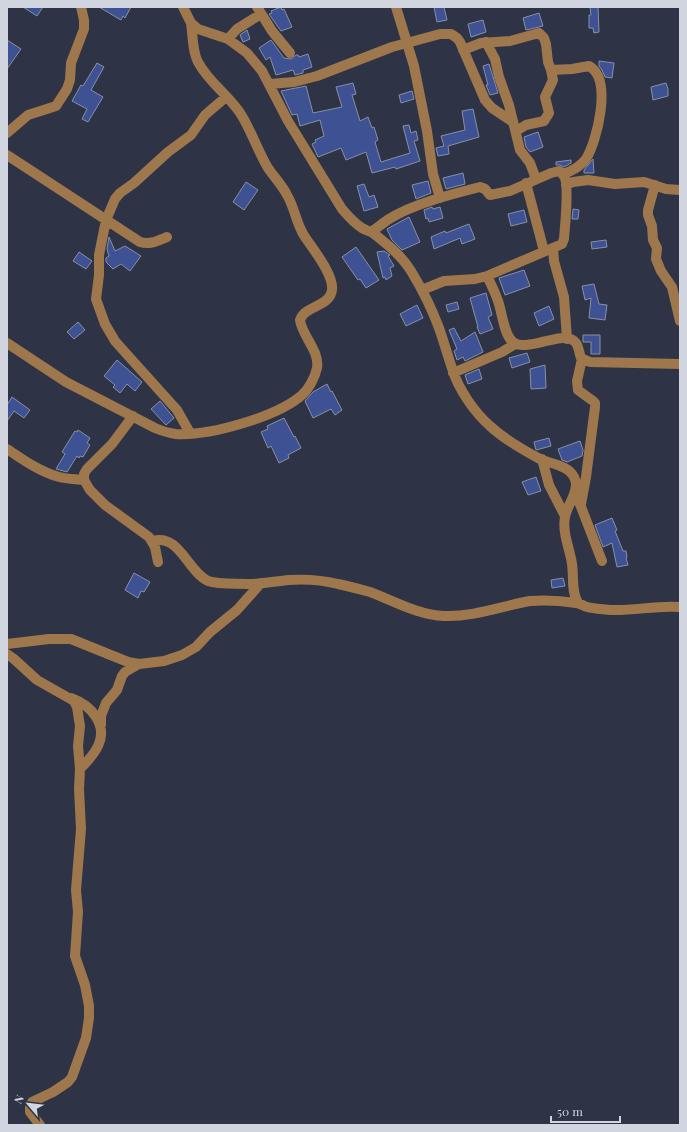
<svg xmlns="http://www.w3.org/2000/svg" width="687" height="1132" viewBox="0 0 687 1132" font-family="'Playfair Display',serif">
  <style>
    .building { fill: #3d5193; stroke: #8790a5 }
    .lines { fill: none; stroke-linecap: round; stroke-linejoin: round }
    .minor { stroke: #9e774c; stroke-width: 10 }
  </style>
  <rect width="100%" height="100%" fill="#2e3446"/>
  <path class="building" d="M23 7H43L37 16Z
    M99 7H131L125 18 123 16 121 20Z
    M281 7 282 10 284 9 292 27 281 31 269 14 272 13 271 11Z
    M434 7H444L447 20 437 22Z
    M590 7H598L599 32 594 33 593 28H589V15H591Z
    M539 13 543 26 526 30 523 18Z
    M483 20 486 32 471 37 468 24Z
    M247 30 250 39 243 42 240 35Z
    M7 40 21 49 7 69Z
    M271 40 284 58 291 59 296 55H298L299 57 308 54 312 67 303 70V73L295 75 293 70 276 75 270 57 266 60 259 48Z
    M599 61 614 63 612 78 605 77 602 70 599 66Z
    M97 63 104 67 91 90 103 97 88 122 82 119 87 109 72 101 81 85 83 86Z
    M489 64 498 93 490 95 486 85H488L483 66Z
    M353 83 356 94 352 95 360 121 368 117 372 128 374 127 378 140 375 142 381 162 410 153 403 126 409 125 411 133 416 131 418 140 414 141 420 161 396 169 395 167 372 173 366 152 346 160 341 148 318 157 312 144 316 142 315 140 324 136 320 120 300 126 297 114 292 115 281 91 306 86 313 113 342 107 336 87Z
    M666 83 668 89V96L653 100 651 87Z
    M412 91 414 99 401 103 399 95Z
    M473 109 479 137 448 146 449 154 438 156 436 148 444 146 441 136 465 130 462 111Z
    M538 132 543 147 530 152 526 147 524 137Z
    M593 159 594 173H584V170Z
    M571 160V163L564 167 560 165H556V162Z
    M463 173 465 184 446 189 443 178Z
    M428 181 431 193 416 199 412 185Z
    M246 182 258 190 244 210 233 202Z
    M364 184 369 197 374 195 378 207 364 211 357 186Z
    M432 207 433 209 440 207 443 218 429 222 428 218 426 219 424 210Z
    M573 209 579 210 578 219H572Z
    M524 210 527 222 511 226 508 214Z
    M409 217 420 242 402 250 392 240 387 229Z
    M469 224 475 239 462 244 460 238 434 249 431 237 445 231 446 233Z
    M109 237 115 251 125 246 141 256 130 271 121 264 113 269 106 262V258L109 256 107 249Z
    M606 240 607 247 592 249 591 242Z
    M356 247 379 280 366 288 360 279 358 280 342 257Z
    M384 251 390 255 388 256 394 266 390 268 392 276 386 280 385 277 383 278 377 252Z
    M79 252 92 261 86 269 73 261Z
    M524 270 530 286 505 295 499 278Z
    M594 284 599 304 607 305 605 320 589 318 591 298 585 300 582 286Z
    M486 293 492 315 488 317 493 329 480 334 477 327H478L470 298Z
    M457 302 459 309 448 312 446 305Z
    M417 305 423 318 406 326 400 314Z
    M549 306 554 319 539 326 534 313Z
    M78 322 85 330 74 339 67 332Z
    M454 328 461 341 475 332 483 352 465 361 463 357 457 360 454 351 457 349 449 330Z
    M583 335H600V354H591V342H583Z
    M527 353 530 362 512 368 509 358Z
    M117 360 142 382 135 391 127 384 120 393 113 387 115 385 104 376Z
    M545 365 546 388 531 389 530 369Z
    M479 369 482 379 468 384 465 375Z
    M327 384 331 392 332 391 342 410 335 415 331 409 313 418 305 401 313 392Z
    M12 397 30 410 24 418 14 411 7 421V405Z
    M160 401 174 418 166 425 151 409Z
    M284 418 294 437 295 436 301 448 288 455 289 458 279 463 271 446 268 448 261 432 268 429 267 426Z
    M78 430 90 438 87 443 90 445 83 457 80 456 79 458 77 456 67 472 56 469 65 454 62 452 75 431 77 432Z
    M549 438 551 446 536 450 534 442Z
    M580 441 583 450 582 456 567 462 562 460 558 449Z
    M536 477 541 491 528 495 522 482Z
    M612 518 617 530 615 531 623 551H626L627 557 626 558 628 565 617 567 612 543 603 547 595 525Z
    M134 573 150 582 144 592 141 591 138 598 125 590Z
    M563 578 565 586 552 588 551 580Z"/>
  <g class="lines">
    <path class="minor" d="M183 7 191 23 198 29 228 39 247 53 262 71 288 121 342 209C348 216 354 223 362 228 365 230 369 231 373 233 387 244 402 256 411 271 422 289 432 309 439 328 444 342 448 357 453 371 459 390 475 413 490 426 504 439 523 450 540 459 551 464 568 465 574 477 581 489 567 505 565 517 562 533 570 549 572 564 574 577 571 592 578 603
      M257 7 272 31 290 53
      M396 7 414 66 427 131 433 174 440 198
      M228 39 237 29 261 14
      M486 42 495 59 499 77 509 105 520 150 530 163 536 179
      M463 50 481 43 510 41 539 33 544 38 546 44 548 62 551 70 553 80 545 97 549 113 544 121 526 125 516 131
      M551 70 572 69 589 66C613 79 597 141 586 159 580 167 572 171 563 174
      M270 84 294 82 317 76 392 47 440 34H451L457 38 460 42 485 100 492 108 513 122
      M7 133 28 115 56 106 67 89 70 80 71 63 84 29V20L81 7
      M7 155 140 242C150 245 157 241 167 237
      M526 183 544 251
      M566 185 573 182 588 180 615 184 644 182 666 189 680 190
      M655 185 648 210V215L652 226 653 240 657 248 656 259 661 271 672 287 680 321
      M371 232C377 228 383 223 389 219 413 204 452 194 480 187L485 189 490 195 510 191 551 173 559 171C562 173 564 175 565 178 569 190 565 225 564 239L562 244 487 276 475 279 444 281 422 290
      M553 248 554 261 564 297 567 339
      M487 276C491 284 495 292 498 301 502 312 504 334 512 341 526 355 565 327 576 343 579 347 579 353 581 358L590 362 680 364
      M7 343 66 382 155 428C162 431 168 433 176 434 209 436 277 417 302 395 309 389 315 377 317 368 320 351 302 336 300 320 305 305 330 307 332 290 334 275 313 249 305 237 296 224 295 208 287 195 282 185 274 177 268 168 258 151 252 133 242 116 230 96 209 83 198 62 192 51 193 35 191 23
      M453 373 502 352 515 344
      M133 416 112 444 87 469 84 474V480L90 490 105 505 149 537 155 547 158 562
      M190 433 177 410 123 350 115 341 105 324 96 299 99 275V255L106 220 115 199 120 193 134 183 168 152 191 135 205 115 226 97
      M7 449C22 459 40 472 59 477 67 479 75 479 84 480
      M542 459 549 485 565 516
      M578 499 602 561
      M581 504 586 477 595 407V403L593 401 578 390 577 381 582 359
      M153 541C179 533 188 572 208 581 219 585 239 583 250 584 264 584 276 581 289 580 305 579 322 580 338 584 348 586 359 589 370 592 394 601 418 615 444 616 474 617 502 606 530 601 543 600 563 601 576 603 580 603 583 606 587 607 594 609 603 609 611 610 634 611 657 605 680 607
      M7 644 49 639H71L128 662 139 664 164 661 182 655 196 647 210 632 237 610 261 583
      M7 654 14 659 37 680 74 701 77 707 80 726 78 746 80 769 79 789 81 829 76 890 78 912 75 956 85 985 89 1006V1018L86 1038 72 1077 68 1082 53 1092 32 1102 30 1108V1112L40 1125
      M71 698C82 702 90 707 96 717 109 737 95 754 80 769
      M101 725V716L106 703 117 690 122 676 125 672 139 664"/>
  </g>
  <rect width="687" height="1132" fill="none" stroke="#d0d5e0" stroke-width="16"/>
  <g transform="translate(28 1104) rotate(298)" stroke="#2e3446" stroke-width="3" paint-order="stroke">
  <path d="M0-3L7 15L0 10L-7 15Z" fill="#d0d5e0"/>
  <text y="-6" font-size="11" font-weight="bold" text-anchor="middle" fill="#d0d5e0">N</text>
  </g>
  <path d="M551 1116v6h69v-6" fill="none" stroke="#d0d5e0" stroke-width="2"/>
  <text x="557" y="1116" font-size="12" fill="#d0d5e0" stroke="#2e3446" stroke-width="3" paint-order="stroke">50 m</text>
</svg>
